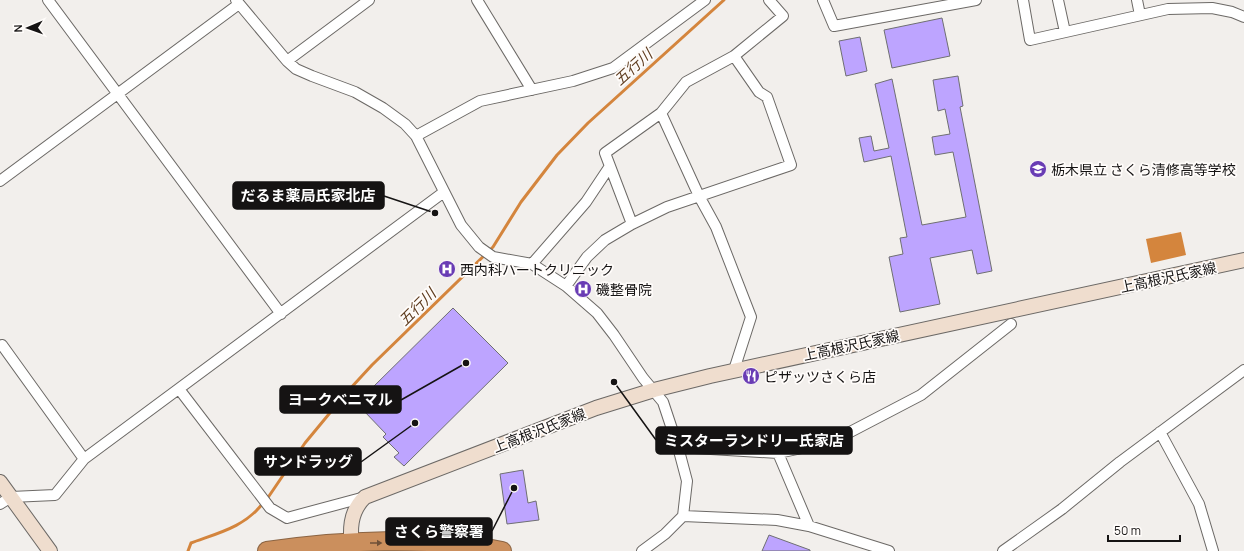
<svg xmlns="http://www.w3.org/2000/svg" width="1244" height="551" viewBox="0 0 1244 551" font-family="Manrope,'Noto Sans JP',sans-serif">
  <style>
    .water { fill: #d4853d }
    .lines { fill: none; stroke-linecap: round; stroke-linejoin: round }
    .stream { stroke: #d4853d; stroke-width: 3 }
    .building { fill: #bda4ff; stroke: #6f6f72 }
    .street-casing { stroke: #6c6966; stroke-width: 12 }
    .secondary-casing { stroke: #6c6966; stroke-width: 16 }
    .highway-casing { stroke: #8b6443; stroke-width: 20 }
    .street { stroke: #fff; stroke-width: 10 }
    .secondary { stroke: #efddce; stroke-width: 14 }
    .highway { stroke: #cb8f5d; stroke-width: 18 }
    .oneway { fill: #705138 }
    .labels { text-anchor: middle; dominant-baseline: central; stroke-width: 3.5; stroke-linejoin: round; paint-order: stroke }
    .poi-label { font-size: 14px; fill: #151313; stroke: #fffcfa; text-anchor: start }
    .street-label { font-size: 14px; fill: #151313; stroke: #fffcfa }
    .water-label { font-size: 15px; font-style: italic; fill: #5f3d20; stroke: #fffcfa }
    .leader { fill: none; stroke: #151313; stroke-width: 1.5 }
    .callout-dot { fill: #151313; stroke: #fffcfa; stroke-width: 1.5 }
    .callout { fill: #151313; stroke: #151313; stroke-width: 1.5 }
    .callout-label { font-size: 15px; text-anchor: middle; font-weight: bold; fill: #fff }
  </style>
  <rect width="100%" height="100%" fill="#f2efec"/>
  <path class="water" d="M1181 232 1186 255 1151 263 1146 239Z"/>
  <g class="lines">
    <path class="stream" d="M267 499 305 443 348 391 372 365 493 247 521 202 557 155 588 123 724 0
      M188 551 191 543C218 533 245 527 263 503"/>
  </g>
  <path class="building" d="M942 18 950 56 892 68 884 30Z
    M860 37 867 71 846 76 839 41Z
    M958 76 963 106 960 107 992 271 977 274 972 250 930 258 940 304 900 312 889 257 903 254 900 238 907 237 891 156 864 162 859 138 871 136 874 151 889 148 875 84 892 79 922 225 966 217 953 152 935 155 932 137 950 134 945 109 938 111 933 80Z
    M453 308 508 363 404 466 394 457 399 453 383 437 386 434 363 410 376 397 369 391Z
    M523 470 528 503 536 501 539 520 507 524 500 474Z
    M769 535 810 550V551H762Z"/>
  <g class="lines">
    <g class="street-casing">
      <path id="street" d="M48 0 281 314
        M236 0 287 61 296 69 312 76 355 92 383 108 405 124 416 136 461 225 479 247 493 257 532 264 566 286 597 313 614 335 643 378 663 402 678 447 687 481 683 516 665 534 642 551
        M477 0 532 90
        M823 0 834 26 976 0
        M1023 0 1030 40 1168 9 1212 8 1232 12 1244 17
        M1058 0 1065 32
        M1137 0 1140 15
        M287 61 369 0
        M416 136 480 101 573 81 613 68 705 0
        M0 181 239 4
        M632 224 605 153 661 113
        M532 264 586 202 610 166
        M566 286 587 257 605 240 632 224 667 207 791 165 767 97 759 92 734 56 783 16 769 0
        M2 345 84 459
        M734 370 751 317 716 227 699 196 661 113 686 82 734 56
        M179 389 270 508 287 518 365 497
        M1160 432 1199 504 1213 551
        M678 447 778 453 831 442 921 395 1011 324
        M778 453 809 526
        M0 504 11 497 55 495 84 459 444 192
        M683 516 777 520 809 526 889 551
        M1003 551 1062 509 1120 462 1244 370"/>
    </g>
    <g class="secondary-casing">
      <path id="secondary" d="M0 482 50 551
        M352 551C350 531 349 512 365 497L596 408 654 390 710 376 1244 260"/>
    </g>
    <g class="highway-casing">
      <path id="highway" d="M267 551C341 540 429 536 502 551"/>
    </g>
    <use href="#street" class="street"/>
    <use href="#secondary" class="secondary"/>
    <use href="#highway" class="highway"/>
  </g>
  <defs><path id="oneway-solid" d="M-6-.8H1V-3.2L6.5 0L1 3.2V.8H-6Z"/></defs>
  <use class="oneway" href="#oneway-solid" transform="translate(376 543)"/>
  <defs>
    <g id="school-disc" transform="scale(0.9)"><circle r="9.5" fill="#693cb4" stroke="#fffcfa"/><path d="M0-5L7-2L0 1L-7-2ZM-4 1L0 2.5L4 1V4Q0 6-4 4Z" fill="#fff"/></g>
    <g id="hospital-disc" transform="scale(0.9)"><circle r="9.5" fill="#693cb4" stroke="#fffcfa"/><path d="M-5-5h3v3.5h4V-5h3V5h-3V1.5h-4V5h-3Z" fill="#fff"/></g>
    <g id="restaurant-disc" transform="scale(0.9)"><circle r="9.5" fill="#693cb4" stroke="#fffcfa"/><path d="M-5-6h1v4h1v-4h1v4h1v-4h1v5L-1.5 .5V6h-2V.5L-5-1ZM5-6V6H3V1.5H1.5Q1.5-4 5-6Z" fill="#fff"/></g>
  </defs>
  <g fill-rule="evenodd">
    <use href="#school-disc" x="1038" y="169"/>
    <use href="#hospital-disc" x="447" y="269"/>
    <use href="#hospital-disc" x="583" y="289"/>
    <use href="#restaurant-disc" x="751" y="376"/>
  </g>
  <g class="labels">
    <g class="poi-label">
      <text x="1051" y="169">栃木県立 さくら清修高等学校</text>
      <text x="460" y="269">西内科ハートクリニック</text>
      <text x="596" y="289">磯整骨院</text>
      <text x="764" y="376">ピザッツさくら店</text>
    </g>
    <g class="street-label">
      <text transform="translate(1168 277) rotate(-12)">上高根沢氏家線</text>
      <text transform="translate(851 345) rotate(-12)">上高根沢氏家線</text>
      <text transform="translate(539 430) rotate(-21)">上高根沢氏家線</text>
    </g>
    <g class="water-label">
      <text transform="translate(633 67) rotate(-42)">五行川</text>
      <text transform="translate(417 307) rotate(-45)">五行川</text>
    </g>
  </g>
  <path class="leader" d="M435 213L384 196M466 363L401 400M614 382L656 440M415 423L361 462M514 488L492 531"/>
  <g class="callout-dot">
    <circle cx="435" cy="213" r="4"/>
    <circle cx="466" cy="363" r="4"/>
    <circle cx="614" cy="382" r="4"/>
    <circle cx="415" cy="423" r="4"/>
    <circle cx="514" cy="488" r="4"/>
  </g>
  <g class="callout">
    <rect x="233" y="182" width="151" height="27" rx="4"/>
    <rect x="280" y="386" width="121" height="27" rx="4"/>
    <rect x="656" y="427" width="196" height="27" rx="4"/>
    <rect x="255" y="448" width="106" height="27" rx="4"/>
    <rect x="386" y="518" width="106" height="27" rx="4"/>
  </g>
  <g class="callout-label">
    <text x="308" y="201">だるま薬局氏家北店</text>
    <text x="340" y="405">ヨークベニマル</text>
    <text x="754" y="446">ミスターランドリー氏家店</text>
    <text x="308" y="467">サンドラッグ</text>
    <text x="439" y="537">さくら警察署</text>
  </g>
  <g transform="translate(28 28) rotate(268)" stroke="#fffcfa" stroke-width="3" paint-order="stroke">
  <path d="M0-3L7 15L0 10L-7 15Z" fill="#151313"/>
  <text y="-6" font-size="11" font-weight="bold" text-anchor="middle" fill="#151313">N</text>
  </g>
  <path d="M1108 535v6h72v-6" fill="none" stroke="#151313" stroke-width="2"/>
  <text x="1114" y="535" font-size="12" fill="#151313" stroke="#fffcfa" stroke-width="3" paint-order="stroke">50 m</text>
</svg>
